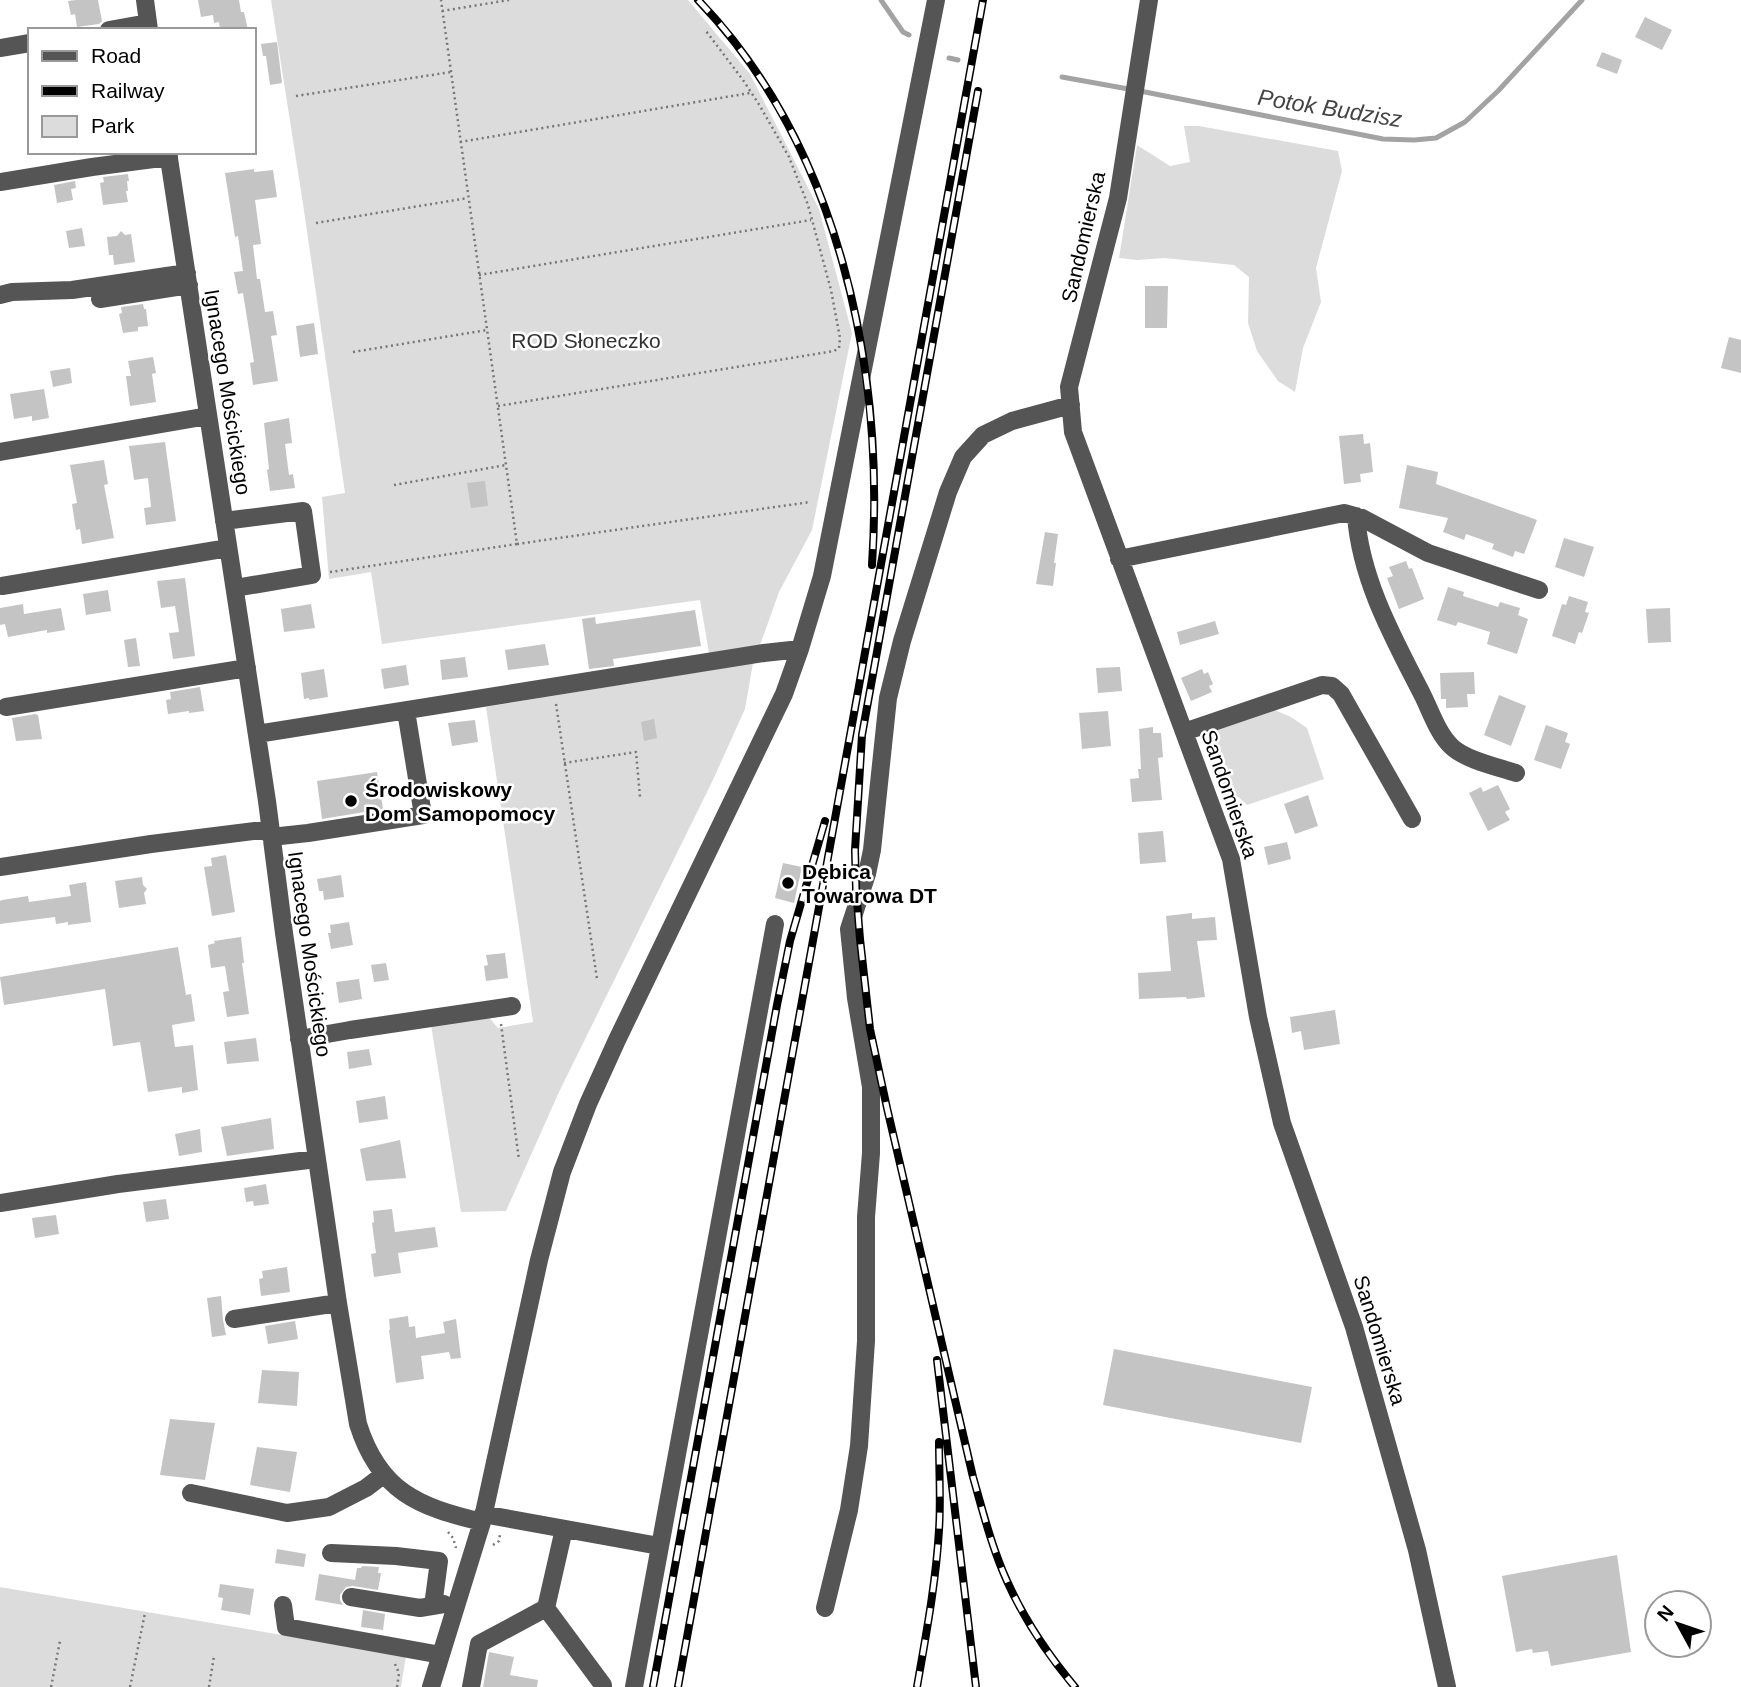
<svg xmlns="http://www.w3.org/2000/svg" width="1741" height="1687" viewBox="0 0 1741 1687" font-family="Arial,sans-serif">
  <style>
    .green { fill: #dcdcdc }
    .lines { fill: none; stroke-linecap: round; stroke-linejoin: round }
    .stream { stroke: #a3a3a3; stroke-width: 5 }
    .building { fill: #c4c4c4 }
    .path { stroke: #777; stroke-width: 2.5; stroke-dasharray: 2 3.5; stroke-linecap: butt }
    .minor { stroke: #555; stroke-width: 18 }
    .rail-casing { stroke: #000; stroke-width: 8 }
    .rail { stroke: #fff; stroke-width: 5; stroke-dasharray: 16; stroke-linecap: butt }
    .poi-dot { fill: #000; stroke: #fff; stroke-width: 2.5 }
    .labels { text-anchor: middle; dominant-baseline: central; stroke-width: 5; stroke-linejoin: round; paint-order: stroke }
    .street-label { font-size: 21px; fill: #000; stroke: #fff }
    .park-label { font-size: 21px; fill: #333; stroke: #fff }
    .poi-label { font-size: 21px; font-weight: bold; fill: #000; stroke: #fff; text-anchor: start }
    .water-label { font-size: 23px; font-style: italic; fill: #444; stroke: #fff }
  </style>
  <rect width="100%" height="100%" fill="#fff"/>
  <path class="green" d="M271 0H688L750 74 819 209 852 333 812 530 779 592 760 645 709 653 700 600 382 644 371 572 329 579 322 497 345 493 303 204Z
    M1184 126H1199L1338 151 1342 171 1316 268 1321 302 1303 348 1295 392 1278 381 1257 351 1248 323 1249 277 1234 265 1164 258 1137 260 1119 258 1137 145 1170 166 1190 162Z
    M753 663 745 709 712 782 559 1092 506 1211 461 1212 431 1025 488 1016 498 1028 533 1022 486 707Z
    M1272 709 1291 717 1307 728 1324 779 1247 805C1239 795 1223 789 1216 779 1211 771 1206 746 1203 735L1256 711Z
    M0 1587 406 1656 401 1687H0Z"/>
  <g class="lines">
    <path class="stream" d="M881 0 903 32 909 35
      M949 58 958 60
      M1062 77 1145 92 1383 139 1414 140 1436 138 1465 122 1498 91 1582 0"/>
  </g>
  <path class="building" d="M76 0H98L102 21 99 24 77 27 75 14 71 15 68 1Z
    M198 0H239L241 12H244L248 30H220L219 22 214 23 213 15 201 17Z
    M1645 17 1672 30 1662 50 1635 37Z
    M277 42 282 83 270 85 266 56H263L261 44Z
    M1602 52 1622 60 1617 74 1596 66Z
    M254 169V172L273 170 277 197 255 200 261 244 253 245 257 279H260L265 312 273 311 277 335 271 336 278 381 253 385 250 363 254 362 243 293 238 294 234 272 243 271 238 236 235 237 225 173Z
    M128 174 129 181H127L128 191H126L128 202 103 205 100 183 104 182 103 177Z
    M75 181 76 188 71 189 73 200 57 203 54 185Z
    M82 228 85 246 69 248 66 231Z
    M121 231 125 235 131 234 135 262 114 265 113 255H109L107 237 117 236Z
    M1145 286H1168L1167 328H1145Z
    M143 304 144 309H146L148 326 138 327V331L123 333 119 314 122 313 121 307Z
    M314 323 318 354 300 357 296 326Z
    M1729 337 1741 340V373L1721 368Z
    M153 357 156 373 152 374 156 402 130 406 126 376H131L128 361Z
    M70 368 72 383 53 387 50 371Z
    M44 389 49 418 32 421V416L14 419 10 394Z
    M289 418 292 443 285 444 289 475 293 474 295 488 270 491 267 470 269 469 264 423Z
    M1363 434 1364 444 1370 443 1373 472 1360 474 1361 482 1344 484 1339 436Z
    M165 442 176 521 146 525 144 508 151 507 148 478 134 480 129 446Z
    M104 460 108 484 104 485 114 538 82 544 80 529 76 530 72 504 77 503 70 465Z
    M1407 465 1438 472 1436 484 1537 520 1524 554 1515 551 1513 557 1492 549 1494 544 1466 534 1464 540 1443 532 1448 518 1399 508Z
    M485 481 488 506 471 508 467 483Z
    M1045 532 1058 534 1054 563H1056L1053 586 1036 584Z
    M1564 538 1594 547 1584 577 1555 567Z
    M1406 561 1409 569 1412 568 1424 599 1399 609 1387 578 1393 576 1389 567Z
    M185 578 195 656 173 659 169 633 179 632 175 606 161 608 157 581Z
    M1448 587 1464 592 1463 596 1498 607 1500 602 1520 608 1518 615 1528 619 1517 654 1487 644 1490 632 1458 622 1456 626 1437 620Z
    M108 590 111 611 86 615 83 594Z
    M1569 596 1588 602 1585 612 1589 613 1582 633 1579 632 1575 644 1552 636 1562 604 1566 605Z
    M23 604 24 614 61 608 65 630 47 633V630L8 637 5 624 0 625V608Z
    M311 604 315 628 284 632 281 609Z
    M1670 608 1671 642 1648 643 1646 609Z
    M695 610 701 646 613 659 614 666 589 669 582 619 595 617 596 624Z
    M1215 621 1219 634 1180 645 1177 632Z
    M136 638 140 666 128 667 124 640Z
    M545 644 549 665 508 670 505 650Z
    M465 657 468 677 442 680 440 660Z
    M406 665 409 685 384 689 381 669Z
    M1120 667 1122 691 1098 693 1096 668Z
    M324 669 328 697 309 700V698L304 699 301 673Z
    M1202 669 1204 674 1208 672 1213 684 1209 686 1212 692 1191 701 1181 678Z
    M1474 672 1475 694H1467L1468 707 1446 708V699H1441L1440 673Z
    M200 687 204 711 189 713V711L168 714 166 700 171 699 170 692Z
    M1499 695 1526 706 1511 746 1484 735Z
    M1108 711 1111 746 1082 749 1079 713Z
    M35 714 38 715 42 739 16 741 12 718Z
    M654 719 657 738 644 741 641 722Z
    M475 720 478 742 452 746 448 723Z
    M1546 725 1568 733 1565 742 1570 744 1561 769 1534 760Z
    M1153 727V733H1161L1163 757 1158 758 1162 800 1132 802 1130 779 1139 778 1138 769H1141L1139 729Z
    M377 772 383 809 322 819 317 781Z
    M1498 785 1510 809 1505 812 1510 820 1488 831 1469 793 1481 787 1483 792Z
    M1308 795 1318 826 1295 834 1284 804Z
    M1163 831 1166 862 1140 864 1138 833Z
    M1287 842 1291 859 1268 865 1264 847Z
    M226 855 235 912 212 916 204 867 212 866 211 858Z
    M783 863 802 867 794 903 775 898Z
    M341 875 344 897 324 900 323 891H319L317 879Z
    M142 877 143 885 147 889 144 893 146 904 119 908 115 881Z
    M86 882 91 922 68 925V922L56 924 55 917 0 924V901L2 900 28 896 29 902 71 896 69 885Z
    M1192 913V919L1215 917 1217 940 1197 941 1205 997 1187 999 1186 997 1139 999 1138 973 1171 971 1166 916Z
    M349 922 353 945 331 949 328 933H331L330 925Z
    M241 937 244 963H242L249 1014 227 1017 223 992 229 991 225 966 211 968 208 945 215 943 214 941Z
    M178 947 186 995 191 994 195 1021 172 1025 175 1047 193 1045 198 1090 182 1093V1087L148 1092 140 1042 113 1046 105 989 4 1005 0 977Z
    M505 953 508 978 486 981 484 966 488 965 486 955Z
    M386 963 389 980 374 982 371 965Z
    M359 979 362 999 339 1003 336 982Z
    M1335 1010 1340 1044 1304 1050 1301 1031 1292 1033 1290 1017Z
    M256 1038 259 1061 227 1064 224 1042Z
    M369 1049 372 1065 349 1069 347 1052Z
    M385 1096 388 1119 359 1123 356 1101Z
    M271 1118 274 1149 227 1156 221 1127Z
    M200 1129 202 1152 179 1156 175 1134Z
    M400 1140 406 1178 366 1181 360 1149Z
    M266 1184 269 1204 254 1206 253 1201 246 1202 244 1188Z
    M166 1199 169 1219 146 1222 143 1202Z
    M392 1209 395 1232 435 1227 438 1247 398 1253 401 1273 374 1277 371 1254 376 1253 372 1223 374 1222 373 1211Z
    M56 1215 59 1234 35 1238 32 1218Z
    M287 1267 290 1292 261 1296 259 1279 263 1278 262 1271Z
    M221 1296 223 1320 226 1335 212 1337 207 1298Z
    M408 1316 409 1327 415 1326 416 1338 445 1333 443 1322 456 1319 461 1358 451 1359 449 1352 421 1356 424 1379 396 1383 389 1330H390L389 1319Z
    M295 1321 298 1339 268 1344 265 1326Z
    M1114 1349 1312 1387 1301 1443 1103 1405Z
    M262 1370 299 1372 297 1406 258 1403Z
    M170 1419 215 1423 205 1480 160 1475Z
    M257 1447 297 1452 290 1492 250 1485Z
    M277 1549 306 1554 304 1567 275 1563Z
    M1617 1555 1631 1652 1551 1666 1548 1651 1533 1653 1532 1649 1516 1652 1502 1576Z
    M362 1566 379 1567 378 1573H381L378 1590 353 1586 346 1587 340 1595V1600L343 1605 315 1600 319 1574 355 1580 357 1568H361Z
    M220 1584 254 1589 250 1615 221 1610 223 1598 218 1597Z
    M363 1610 385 1614 383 1630 361 1627Z
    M489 1652 514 1657 510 1675 538 1680 537 1687H483Z"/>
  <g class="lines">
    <path class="path" d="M442 11 509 0
      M296 96 451 72
      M460 142 750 93
      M316 223 468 198
      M479 275 811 220
      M353 352 487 330
      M498 406 834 351 839 348 840 338 831 290 808 205 789 157 760 106 743 80 706 31
      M394 485 506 465
      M517 544 810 502
      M330 572 517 544 441 0
      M556 704 597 979
      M564 763 636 752 640 797
      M501 1024 519 1160
      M448 1532 453 1538 456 1548
      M493 1545 499 1541 500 1534
      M395 1664 399 1673 397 1687
      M51 1687 60 1641
      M130 1687 145 1613
      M209 1687 214 1656"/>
    <path class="minor" d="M145 0 149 30
      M1149 0 1118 198 1069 387 1073 432 1231 859 1258 1017 1282 1123 1354 1327 1417 1550 1447 1687
      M109 30 148 23
      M0 48 30 43
      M168 152 267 801 284 933 338 1303 358 1424C379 1491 418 1507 482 1522
      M0 182 92 167 169 157
      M0 295 12 292 72 290 187 273
      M100 299 189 285
      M0 452 208 416
      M1356 516C1361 581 1394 639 1423 696 1431 712 1438 734 1452 747 1466 760 1498 767 1516 773
      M224 521 303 511 312 575 235 588
      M1119 559 1344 513 1362 518 1428 553 1539 590
      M2 586 228 548
      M6 707 247 668
      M1184 732 1322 685 1332 686 1341 694 1412 819
      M257 734 764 653 800 649
      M271 837 308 833 423 815 406 711
      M0 867 151 844 270 829
      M299 1039 350 1030 512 1006
      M0 1203 118 1184 316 1159
      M234 1319 338 1303
      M191 1493 287 1513 329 1507 366 1488 383 1475
      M483 1514 659 1546
      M331 1553 396 1556 439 1561 433 1606
      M351 1597 420 1608 444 1604
      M283 1605 286 1627 441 1655
      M546 1608 603 1685V1687
      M825 1608 849 1510 859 1446 866 1341V1217L871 1153V1087L856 998 849 929 867 874 872 850 888 698 902 641 948 492 963 457 983 435 1012 421 1071 405
      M431 1687 482 1522 539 1260 562 1172 588 1104 617 1040 784 694 800 649 822 576 936 0
      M471 1687 479 1644 546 1608 564 1529
      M634 1687 775 924"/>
    <g class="rail-casing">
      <path id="rail" d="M698 0C839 146 885 368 872 565
        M978 91 862 735 855 850 856 889 860 939 870 1029 887 1108 973 1477C983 1512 992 1548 1007 1581 1024 1619 1048 1655 1075 1687
        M937 1360 976 1687
        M653 1687 777 1005 790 941 825 821
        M678 1687 983 0
        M917 1687C926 1635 936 1582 939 1530 941 1501 939 1471 939 1442"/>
    </g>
    <use href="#rail" class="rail"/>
  </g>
  <g class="poi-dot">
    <circle cx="351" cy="801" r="7"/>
    <circle cx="788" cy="883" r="7"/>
  </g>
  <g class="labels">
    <g class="street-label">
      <text transform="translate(1083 237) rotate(-77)">Sandomierska</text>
      <text transform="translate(228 392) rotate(81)">Ignacego Mościckiego</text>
      <text transform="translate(1230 794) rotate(71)">Sandomierska</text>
      <text transform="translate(310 954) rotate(82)">Ignacego Mościckiego</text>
      <text transform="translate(1380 1340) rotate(73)">Sandomierska</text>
    </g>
    <g class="park-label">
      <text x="586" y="340">ROD Słoneczko</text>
    </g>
    <g class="poi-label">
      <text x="365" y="789">Środowiskowy<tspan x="365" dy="24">Dom Samopomocy</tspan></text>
      <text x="802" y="871">Dębica<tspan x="802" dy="24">Towarowa DT</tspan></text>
    </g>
    <g class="water-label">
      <text transform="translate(1330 108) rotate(9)">Potok Budzisz</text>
    </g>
  </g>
  <rect x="28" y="28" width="228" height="126" fill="#ffffff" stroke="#999999" stroke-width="2"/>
  <rect x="42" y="51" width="35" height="10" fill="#555555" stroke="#999999" stroke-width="2"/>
  <text x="91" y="63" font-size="21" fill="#000000">Road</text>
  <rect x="42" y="86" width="35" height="10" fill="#000000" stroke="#999999" stroke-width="2"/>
  <text x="91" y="98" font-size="21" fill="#000000">Railway</text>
  <rect x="42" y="116" width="35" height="21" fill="#dcdcdc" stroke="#999999" stroke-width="2"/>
  <text x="91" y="133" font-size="21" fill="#000000">Park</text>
  <g transform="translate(1678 1624) rotate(310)"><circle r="33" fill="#ffffff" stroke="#999999" stroke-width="2"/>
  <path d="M0-5L12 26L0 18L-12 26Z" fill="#000000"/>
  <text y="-10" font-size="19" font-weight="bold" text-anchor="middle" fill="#000000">N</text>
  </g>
</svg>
